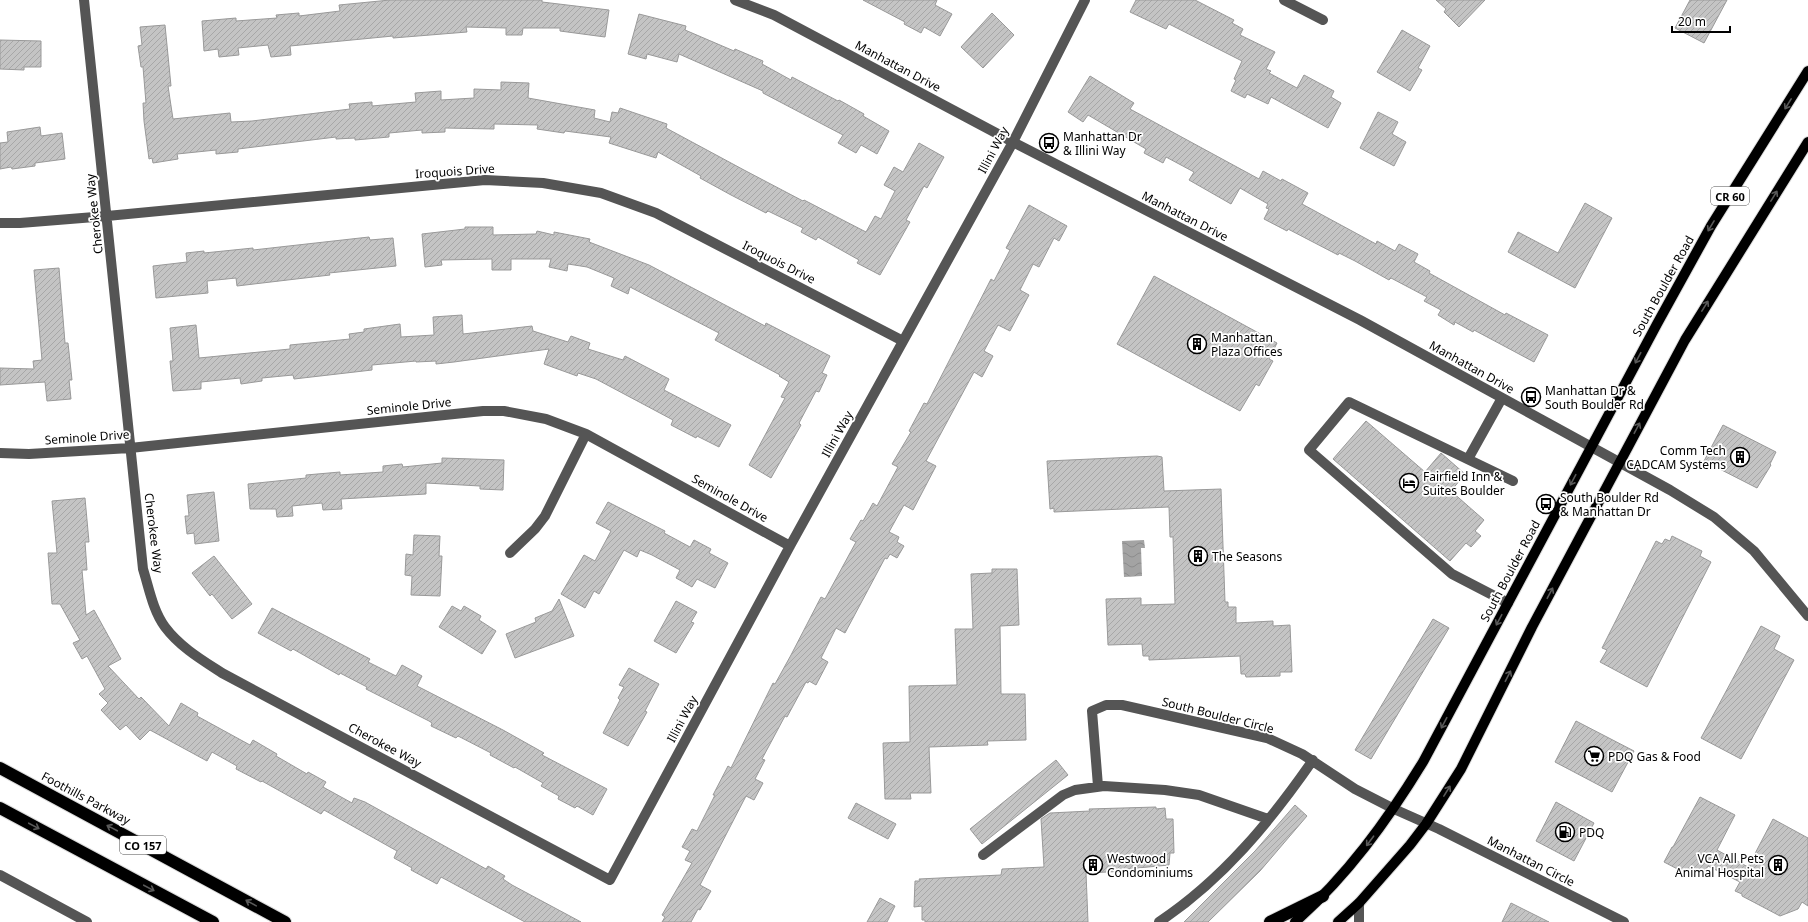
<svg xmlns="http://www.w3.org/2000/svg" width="1808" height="922" viewBox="0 0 1808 922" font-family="'Noto Sans',sans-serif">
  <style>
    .water { fill: url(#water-waves) }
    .building { fill: url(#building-hatch); stroke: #999 }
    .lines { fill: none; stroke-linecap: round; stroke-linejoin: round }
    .major-casing { stroke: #dbdbdb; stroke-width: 12 }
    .highway-casing { stroke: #dbdbdb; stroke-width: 14 }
    .minor { stroke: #555; stroke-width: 10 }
    .major { stroke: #000; stroke-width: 10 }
    .highway { stroke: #000; stroke-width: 12 }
    .oneway { stroke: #595959 }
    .labels { text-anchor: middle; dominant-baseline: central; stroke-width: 3.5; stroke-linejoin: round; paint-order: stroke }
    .shield { fill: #fff; stroke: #4c4c4c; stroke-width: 1 }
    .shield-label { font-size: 11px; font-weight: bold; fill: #000 }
    .street-label { font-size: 12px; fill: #000; stroke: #fff }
    .poi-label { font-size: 12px; fill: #000; stroke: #fff; text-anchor: start }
  </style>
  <defs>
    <pattern id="water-waves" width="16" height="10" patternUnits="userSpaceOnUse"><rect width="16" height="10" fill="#a3a3a3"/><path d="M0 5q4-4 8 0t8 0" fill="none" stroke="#8b8b8b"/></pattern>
    <pattern id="building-hatch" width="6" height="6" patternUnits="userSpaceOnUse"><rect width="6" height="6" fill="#c4c4c4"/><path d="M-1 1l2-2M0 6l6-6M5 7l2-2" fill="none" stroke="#a7a7a7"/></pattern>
  </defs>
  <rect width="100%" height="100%" fill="#fff"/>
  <path class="water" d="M1144 540 1145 548H1141L1142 576 1124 577 1122 541Z"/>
  <path class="building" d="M390 0H542V2L609 10 605 37 560 31V28H523L522 35H506V28L466 27 467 32 393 38V36L290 46 291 55 271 57 268 45 238 48 239 55 219 57 218 49 204 51 202 21 236 18V21L277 18 276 15 299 13V16L340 11 339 5Z
    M863 0H937L935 5 952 14 940 36 924 27 921 33 904 24 905 22Z
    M1136 0H1195L1234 20 1232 23 1243 29 1240 35 1275 52 1266 69 1271 71 1269 73 1297 88 1304 75 1334 91 1331 97 1341 103 1328 128 1271 97 1268 104 1247 94 1245 98 1231 91 1236 80 1234 79 1242 61 1169 24 1166 29 1130 12Z
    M1436 0H1485L1459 27 1444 12 1446 9Z
    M1690 0H1727L1704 43 1675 28Z
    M992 13 1014 35 983 68 961 47Z
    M639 14 686 26 685 30 734 51 735 49 763 61 762 64 791 80 792 77 838 101 839 100 864 114 863 116 889 131 877 154 861 145 856 153 838 143 843 135 763 93V91L679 54 677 62 647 54 646 59 628 54Z
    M165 25 171 86H168L173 119 230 113 231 122 252 121 350 109 349 104 372 102V106L416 102 415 93 441 91V100L474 98V89L501 90V82L529 83 528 98 595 110 594 118 610 122 612 112 618 113 620 108 667 124 666 128 744 170 803 201 804 200 866 232 875 216 881 219 895 191 884 185 894 167 903 172 919 143 944 157 927 188 924 186 906 220 910 222 880 275 857 263 859 260 818 237 816 240 801 232 803 228 768 211 766 213 731 195 700 178 701 176 658 152 656 158 609 143 611 137 565 131 564 133 537 129 538 125 494 124V129L445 128V132L422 133V130L389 133V137L355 140V138L336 139V137L238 149V152L216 154V150L177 154 178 159 153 163 152 158 149 159 144 121 143 103H146L143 67H141L138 46 142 45 140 27Z
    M1402 30 1430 46 1418 68 1422 70 1410 91 1377 72Z
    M0 40 41 41V67H24V70L0 69Z
    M1090 76 1134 103 1130 109 1259 179 1263 171 1281 181 1282 179 1308 193 1302 204 1376 244 1377 241 1395 251 1399 244 1418 254 1414 262 1430 271 1429 273 1505 315 1506 313 1548 335 1534 362 1474 330 1473 332 1455 322 1454 325 1438 315 1441 310 1424 301 1427 297 1391 278 1389 280 1355 261 1339 253 1338 255 1288 229 1287 231 1264 219 1269 209 1266 208 1268 204 1240 188 1231 204 1189 180 1194 172 1166 157 1163 163 1144 153 1146 149 1088 115 1083 122 1068 112Z
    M1378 112 1398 122 1392 134 1406 142 1394 166 1360 148Z
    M40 127 41 136 62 133 65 159 35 163V166L12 169 11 167 0 169V143L8 142 7 132Z
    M1585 203 1612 218 1575 288 1508 252 1518 232 1558 253Z
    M1029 205 1067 226 1059 241 1054 238 1039 267 1033 264 1020 290 1029 295 1010 331 998 325 984 351 993 356 982 377 974 372 926 461 936 466 913 510 904 505 889 532 899 537 897 542 904 546 897 558 890 554 887 559 885 558 845 633 836 628 821 658 828 662 816 685 809 681 808 683 806 682 787 717 785 716 762 759 765 760 755 779 763 783 754 800 746 796 700 885 711 891 700 910 698 909 691 922H662L665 917 662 915 692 863 685 860 690 851 682 847 692 829 697 831 715 795H713L728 766 731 768 773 683 775 684 791 655 821 597 825 599 856 542 850 539 861 520 863 521 873 503 877 506 898 467 892 464 911 432 909 431 924 403 927 404 991 279 994 281 1010 250 1006 248Z
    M465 227H493V235L536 234 537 231 554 235V232L590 239 589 242 649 265 765 326 766 323 830 356 822 373 827 375 819 392 816 391 799 423 801 425 771 478 749 465 785 398 781 397 789 382 779 376 780 375 715 340 719 333 630 287 628 294 611 286 614 278 587 267 568 264 567 271 549 267 551 259H511V270H492V259L441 260 442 265 425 267 422 234 465 229Z
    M369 237 370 240 393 238 396 266 329 273 330 275 237 286 236 278 207 281 208 293 156 298 153 266 187 262 186 253 204 251V253L253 248V250Z
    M59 268 65 343H68L72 380H69L71 399 47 401 45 382 0 385V368L34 369 33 361 42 360 34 270Z
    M1154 276 1277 343 1269 359 1273 361 1259 386 1256 384 1240 411 1117 344Z
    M462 315 463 334 532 326 533 331 568 342 571 336 590 343 588 349 623 360 625 356 669 379 664 390 731 425 719 447 697 436 696 438 671 425 673 420 596 379 578 373 577 376 544 364 549 349 454 362 436 364V361L416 362V361L372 365V370L294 379 293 375 262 378V381L241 384 240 378 201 382V389L173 391 170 361H173L170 328 196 325 199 358 290 349V345L350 339 349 334 364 332V329L400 324 401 337 434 335 433 317Z
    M1366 421 1425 472 1441 453 1465 474 1451 491 1484 520 1475 531 1481 536 1471 547 1466 543 1450 561 1333 459Z
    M1723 425 1776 452 1770 464 1771 465 1757 488 1704 461Z
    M1157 456 1162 457 1164 491 1221 489 1225 602H1228V607H1236V623L1273 621V626L1290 625 1292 672H1280V676L1246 677 1245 674H1241L1240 656 1149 660V656H1143L1142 644 1108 645 1106 599 1141 598V605L1175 604 1173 537H1170L1169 507 1054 512V508L1050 509 1047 461Z
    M442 458 504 460 503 490 480 489V486L426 483V494L341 499 342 509 323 510 322 503 292 506 293 516 277 517 276 509H250L248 484 306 478V475L340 472V475L383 472V466L402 464 403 467 442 463Z
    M214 492 219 541 195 544 194 533 187 534 185 516H189L187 495Z
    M85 498 89 542H85L87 570H82L86 615 94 610 121 659 108 666 139 699 141 697 169 726 181 703 198 713 197 716 250 745 253 740 277 754 276 756 307 774 308 772 326 782 323 787 352 803 354 798 365 802 486 869 488 866 505 876 503 879 512 885 581 922H525L441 877 437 884 411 870 412 868 394 858 397 851 324 810 321 814 262 781 261 782 236 769 237 766 212 752 207 761 150 730 140 740 126 725 120 730 101 710 108 703 99 694 105 689 87 656 82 659 73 643 80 640 60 604H52L48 553H57L52 501Z
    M608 502 665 531 664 533 690 547 694 540 711 549 709 553 728 563 715 588 697 579 692 587 676 578 680 570 652 555 640 550 637 557 624 550 599 594 594 591 585 608 561 594 584 555 595 561 611 531 596 523Z
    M414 535 440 536 439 556H442L440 596 411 595 412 576 405 575 406 554 413 555Z
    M1672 536 1702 551 1700 556 1711 562 1647 687 1600 662 1607 650 1602 648 1656 541 1662 544 1665 539 1670 541Z
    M214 556 252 604 232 619 212 594 210 596 192 573Z
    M992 569H1017L1019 625 1000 626 1001 694H1025L1026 740 987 741 988 745 929 747 931 793H910L911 799H885L883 743 910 742 909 686 957 685 955 629H973L971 574 992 573Z
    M559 599 574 636 515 658 506 634 536 622 535 618 552 611Z
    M676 601 697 612 691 622 694 623 676 653 654 641Z
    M452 606 461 611 464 606 481 616 479 620 496 631 482 654 439 627Z
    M272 608 370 659 368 662 396 676 402 665 422 676 417 686 503 730 544 753 542 755 607 789 593 815 577 806 575 808 558 799 559 796 541 786 543 783 515 767 514 768 490 755 491 753 458 736 456 738 431 726 432 723 429 721 366 689 367 687 340 673 339 675 293 649 291 651 258 633Z
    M1433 619 1449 628 1371 759 1355 750Z
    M1761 626 1780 636 1774 649 1794 660 1741 759 1701 738Z
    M629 668 659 684 645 711 647 712 628 746 603 733 620 700 618 698 624 687 619 685Z
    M1576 721 1634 751 1612 792 1555 762Z
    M1056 760 1068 775 982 844 970 829Z
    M1700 797 1735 815 1717 850 1748 867 1773 819 1808 838V906L1802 902 1798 909 1780 916 1742 896V894L1735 891 1740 882 1708 866 1702 877 1691 872 1689 875 1664 862 1672 847H1673Z
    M1556 802 1594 823 1574 861 1536 841Z
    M856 803 896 824 888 839 848 818Z
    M1295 805 1307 816 1260 871 1208 922H1184L1255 851Z
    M1156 807V809L1165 808 1166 819H1173L1174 853H1170L1169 865 1127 869 1128 871 1086 873 1088 922H925V920H922V906L914 907 915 881H920L919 879 1001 875 1002 869 1044 867 1041 819 1050 813 1090 811 1089 809Z
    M880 898 895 906 887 922H867Z
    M1511 903 1549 922H1502Z"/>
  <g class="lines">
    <g class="major-casing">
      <path id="major" d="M1295 922C1347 876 1387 821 1423 762L1657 324 1711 226 1808 71
        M1338 922 1359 903 1410 845 1426 824 1461 769 1532 627 1685 340 1808 142"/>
    </g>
    <g class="highway-casing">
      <path id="highway" d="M0 768 285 922
        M0 808 213 922
        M1270 922 1323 896"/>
    </g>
    <path class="minor" d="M84 0 143 569C149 588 153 611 165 627 180 647 202 660 222 673L610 880 790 546 1013 142 1085 0
      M735 0 774 15 1013 142 1360 320 1670 490 1714 517 1754 551 1808 616
      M1284 0 1323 20
      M0 223H20L107 216 485 180 543 183 601 193 656 213 903 341
      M0 453 29 454 130 448 483 411H504L546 419 586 434 790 546
      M1468 459 1502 398
      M510 553 535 529 545 516 586 434
      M1508 603 1452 574 1309 450 1349 402 1513 481
      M1098 786 1092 711 1106 705H1122L1267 738 1302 754 1355 789 1394 809 1439 829 1624 922
      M983 855 1063 795 1075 790 1104 786 1165 790 1199 795 1268 819
      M0 875 87 922
      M1159 922C1222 880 1270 822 1313 760
      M1359 922V903"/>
    <use href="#major" class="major"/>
    <use href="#highway" class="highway"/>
  </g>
  <defs><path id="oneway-shaft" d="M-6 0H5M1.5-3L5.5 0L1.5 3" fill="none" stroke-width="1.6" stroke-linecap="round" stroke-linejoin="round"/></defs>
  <g class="oneway">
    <use href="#oneway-shaft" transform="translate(1788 104) rotate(122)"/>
    <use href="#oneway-shaft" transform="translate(1774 196) rotate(-58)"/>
    <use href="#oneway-shaft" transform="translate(1711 226) rotate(121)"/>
    <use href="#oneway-shaft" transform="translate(1705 306) rotate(-58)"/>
    <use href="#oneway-shaft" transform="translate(1638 358) rotate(118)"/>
    <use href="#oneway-shaft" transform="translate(1637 428) rotate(-62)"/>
    <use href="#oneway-shaft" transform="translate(1573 480) rotate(118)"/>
    <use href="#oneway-shaft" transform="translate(1550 593) rotate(-62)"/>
    <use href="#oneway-shaft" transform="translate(1499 620) rotate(118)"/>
    <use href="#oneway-shaft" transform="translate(1508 676) rotate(-63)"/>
    <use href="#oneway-shaft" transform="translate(1444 723) rotate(118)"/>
    <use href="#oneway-shaft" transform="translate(1447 791) rotate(-58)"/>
    <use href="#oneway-shaft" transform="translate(34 826) rotate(28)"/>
    <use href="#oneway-shaft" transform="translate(112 828) rotate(-152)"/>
    <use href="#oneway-shaft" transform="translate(1370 841) rotate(127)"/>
    <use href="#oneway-shaft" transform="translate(149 888) rotate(28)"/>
    <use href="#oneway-shaft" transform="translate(251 903) rotate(-151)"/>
  </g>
  <defs>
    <g id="bus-ring" transform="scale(1)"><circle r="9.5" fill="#fff" stroke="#000" stroke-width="1.5"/><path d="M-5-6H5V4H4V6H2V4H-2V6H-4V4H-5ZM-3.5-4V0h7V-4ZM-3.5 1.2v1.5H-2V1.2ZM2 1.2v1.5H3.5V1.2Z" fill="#000"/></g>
    <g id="building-ring" transform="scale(1)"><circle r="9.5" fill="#fff" stroke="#000" stroke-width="1.5"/><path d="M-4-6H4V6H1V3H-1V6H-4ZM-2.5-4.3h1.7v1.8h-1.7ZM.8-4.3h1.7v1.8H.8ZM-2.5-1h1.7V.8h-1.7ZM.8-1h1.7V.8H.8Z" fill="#000"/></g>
    <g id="hotel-ring" transform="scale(1)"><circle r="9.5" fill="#fff" stroke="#000" stroke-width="1.5"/><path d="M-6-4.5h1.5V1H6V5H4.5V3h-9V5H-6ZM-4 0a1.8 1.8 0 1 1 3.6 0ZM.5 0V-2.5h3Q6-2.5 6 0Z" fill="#000"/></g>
    <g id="supermarket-ring" transform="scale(1)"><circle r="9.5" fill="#fff" stroke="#000" stroke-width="1.5"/><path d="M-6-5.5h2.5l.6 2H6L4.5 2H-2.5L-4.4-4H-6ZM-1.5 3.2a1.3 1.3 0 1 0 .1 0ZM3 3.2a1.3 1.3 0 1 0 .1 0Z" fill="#000"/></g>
    <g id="fuel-ring" transform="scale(1)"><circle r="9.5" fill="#fff" stroke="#000" stroke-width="1.5"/><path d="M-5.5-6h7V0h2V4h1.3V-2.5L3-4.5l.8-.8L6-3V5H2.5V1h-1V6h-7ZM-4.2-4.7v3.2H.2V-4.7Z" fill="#000"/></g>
  </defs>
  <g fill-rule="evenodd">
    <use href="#bus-ring" x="1049" y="143"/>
    <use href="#building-ring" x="1197" y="344"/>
    <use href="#bus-ring" x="1531" y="397"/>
    <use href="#building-ring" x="1740" y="457"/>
    <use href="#hotel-ring" x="1409" y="483"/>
    <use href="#bus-ring" x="1546" y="504"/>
    <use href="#building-ring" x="1198" y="556"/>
    <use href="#supermarket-ring" x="1594" y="756"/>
    <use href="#fuel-ring" x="1565" y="832"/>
    <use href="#building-ring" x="1093" y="865"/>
    <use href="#building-ring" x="1778" y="865"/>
  </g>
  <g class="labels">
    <g class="shield">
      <rect x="1711" y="187" width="38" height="18" rx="3"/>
      <rect x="120" y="836" width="46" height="18" rx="3"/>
    </g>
    <g class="shield-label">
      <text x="1730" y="196">CR 60</text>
      <text x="143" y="845">CO 157</text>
    </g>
    <g class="street-label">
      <text transform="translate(898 66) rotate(28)">Manhattan Drive</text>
      <text transform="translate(993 150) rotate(-62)">Illini Way</text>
      <text transform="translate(455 171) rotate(-4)">Iroquois Drive</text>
      <text transform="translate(94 214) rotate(-96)">Cherokee Way</text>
      <text transform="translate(1185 216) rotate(27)">Manhattan Drive</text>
      <text transform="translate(779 262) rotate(27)">Iroquois Drive</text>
      <text transform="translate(1663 286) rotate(-61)">South Boulder Road</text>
      <text transform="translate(1472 367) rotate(29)">Manhattan Drive</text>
      <text transform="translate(409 406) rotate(-6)">Seminole Drive</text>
      <text transform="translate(837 434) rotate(-61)">Illini Way</text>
      <text transform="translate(87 437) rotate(-4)">Seminole Drive</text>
      <text transform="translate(730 498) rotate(29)">Seminole Drive</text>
      <text transform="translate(154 533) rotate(83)">Cherokee Way</text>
      <text transform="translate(1510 571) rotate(-62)">South Boulder Road</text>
      <text transform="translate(1218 715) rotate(14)">South Boulder Circle</text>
      <text transform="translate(682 719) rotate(-62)">Illini Way</text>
      <text transform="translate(385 745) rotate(28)">Cherokee Way</text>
      <text transform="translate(86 798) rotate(28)">Foothills Parkway</text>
      <text transform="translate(1531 861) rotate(27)">Manhattan Circle</text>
    </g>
    <g class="poi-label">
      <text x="1063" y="136">Manhattan Dr<tspan x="1063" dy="14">&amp; Illini Way</tspan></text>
      <text x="1211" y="337">Manhattan<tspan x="1211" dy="14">Plaza Offices</tspan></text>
      <text x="1545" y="390">Manhattan Dr &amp;<tspan x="1545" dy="14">South Boulder Rd</tspan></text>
      <text x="1726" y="450" text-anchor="end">Comm Tech<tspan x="1726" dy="14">CADCAM Systems</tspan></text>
      <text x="1423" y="476">Fairfield Inn &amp;<tspan x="1423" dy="14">Suites Boulder</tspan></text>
      <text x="1560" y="497">South Boulder Rd<tspan x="1560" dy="14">&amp; Manhattan Dr</tspan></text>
      <text x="1212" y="556">The Seasons</text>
      <text x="1608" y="756">PDQ Gas &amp; Food</text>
      <text x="1579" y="832">PDQ</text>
      <text x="1107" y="858">Westwood<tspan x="1107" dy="14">Condominiums</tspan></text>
      <text x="1764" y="858" text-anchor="end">VCA All Pets<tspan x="1764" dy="14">Animal Hospital</tspan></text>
    </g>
  </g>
  <path d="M1672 26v6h58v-6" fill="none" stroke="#000000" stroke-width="2"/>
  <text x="1678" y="26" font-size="12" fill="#000000" stroke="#ffffff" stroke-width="3" paint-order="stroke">20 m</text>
</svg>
